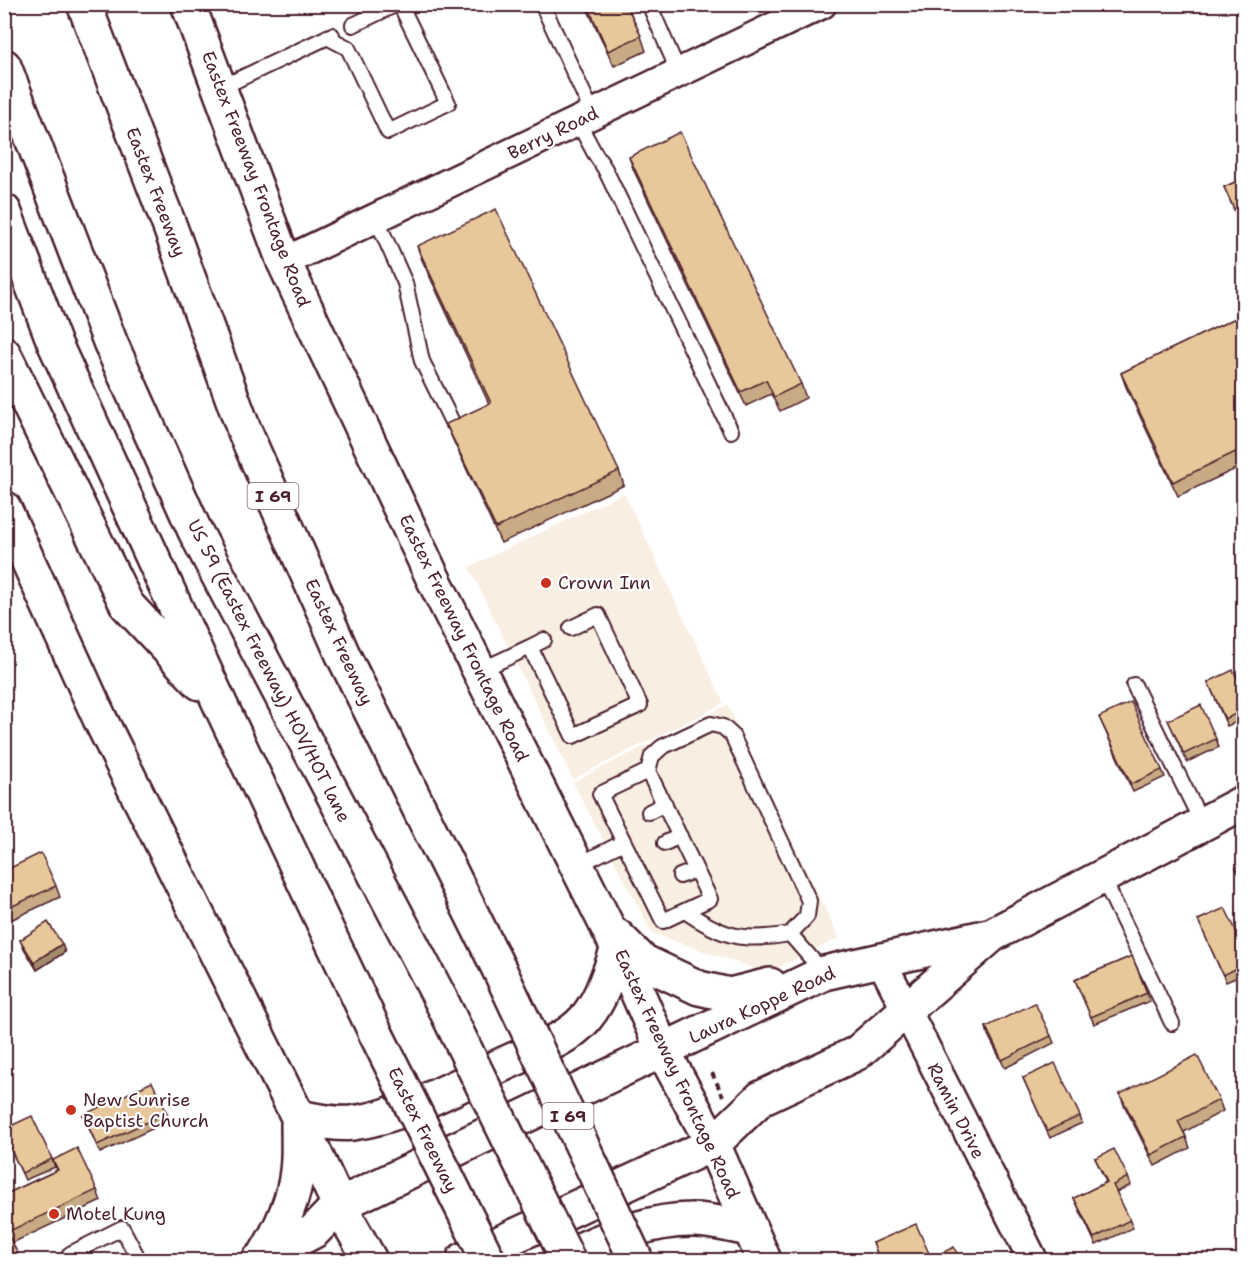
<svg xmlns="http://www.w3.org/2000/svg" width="1248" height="1265" viewBox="0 0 1248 1265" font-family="'Shantell Sans',sans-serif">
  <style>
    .built { fill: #f8eee1 }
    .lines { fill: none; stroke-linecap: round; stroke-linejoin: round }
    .lane-casing { stroke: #4a1f2b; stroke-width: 18 }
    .street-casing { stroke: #4a1f2b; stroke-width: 33 }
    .secondary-casing { stroke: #4a1f2b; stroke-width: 38 }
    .highway-casing { stroke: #4a1f2b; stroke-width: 38 }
    .path { stroke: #4a1f2b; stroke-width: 4; stroke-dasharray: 6 4.5; stroke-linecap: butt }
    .lane { stroke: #fff; stroke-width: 14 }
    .street { stroke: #fff; stroke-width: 28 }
    .secondary { stroke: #fff; stroke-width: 33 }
    .highway { stroke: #fff; stroke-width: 33 }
    .highway-bridge-casing { stroke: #4a1f2b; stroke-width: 38; stroke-linecap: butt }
    .highway-bridge { stroke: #fff; stroke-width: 33 }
    .wall { fill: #c8ab84; stroke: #4a1f2b; stroke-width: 1.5 }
    .shaded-wall { fill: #a28b6c; stroke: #4a1f2b; stroke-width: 1.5 }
    .building { fill: #e8c79a; stroke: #4a1f2b; stroke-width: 1.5 }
    .poi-dot { fill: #c8321e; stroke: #fff; stroke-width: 2 }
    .labels { text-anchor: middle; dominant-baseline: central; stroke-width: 4.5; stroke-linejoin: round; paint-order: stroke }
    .shield { fill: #fff; stroke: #80626b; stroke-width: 1.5 }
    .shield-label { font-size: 16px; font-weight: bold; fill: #4a1f2b }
    .street-label { font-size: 18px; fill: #4a1f2b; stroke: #fff }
    .poi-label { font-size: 18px; fill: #4a1f2b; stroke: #fff; text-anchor: start }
  </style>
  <rect width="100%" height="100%" fill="#fff"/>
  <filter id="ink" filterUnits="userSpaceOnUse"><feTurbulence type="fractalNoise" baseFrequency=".0167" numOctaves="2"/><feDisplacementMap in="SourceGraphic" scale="12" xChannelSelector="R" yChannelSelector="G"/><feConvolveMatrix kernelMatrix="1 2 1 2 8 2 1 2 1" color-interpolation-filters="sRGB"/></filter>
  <g filter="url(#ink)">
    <path class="built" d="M624 493 724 703 573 779 469 567Z
      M727 705 839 938 767 973 652 933 573 782Z"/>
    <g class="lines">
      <g class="lane-casing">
        <path id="lane" d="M542 4 593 114
          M649 4 679 73
          M353 25 397 4
          M327 37 348 48 388 132 448 103 400 4
          M220 88 332 35
          M578 122 594 152 605 169 731 431
          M376 218 405 283 422 361 452 422
          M530 647 544 640
          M479 671 530 647 573 736 640 705 598 615 571 628
          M1134 685 1202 823
          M648 771 600 794 663 921 710 899 648 771 652 756 662 747 711 724 723 727 732 735 809 901 807 916 790 934 824 973
          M649 812 665 804
          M665 843 680 836
          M576 866 624 842
          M680 876 696 870
          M1102 876 1172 1023
          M685 911C724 938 743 942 790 934
          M70 1254 122 1228 139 1260"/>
      </g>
      <g class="street-casing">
        <path id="street" d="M284 262 822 4
          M881 960 1033 1260"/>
      </g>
      <g class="secondary-casing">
        <path id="secondary" d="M188 4 284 262 432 576 618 948 663 1051 713 1144 764 1260
          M4 508 100 719 298 1117 339 1205 370 1260
          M617 936 642 961 699 988 730 995 770 985
          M298 1117C316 1120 334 1125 352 1123 403 1117 460 1084 506 1063 533 1050 565 1042 585 1019 602 999 609 973 618 948
          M263 1258C279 1232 294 1202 297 1171 299 1156 298 1140 298 1124
          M259 1260 314 1231 339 1205 824 973 988 936
          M463 1260 713 1144 761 1098 857 1053 992 935 1244 802
          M559 1260C597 1241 647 1220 690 1220 709 1219 731 1226 750 1229"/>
      </g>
      <g class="highway-casing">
        <path id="highway" d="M84 4 170 227 244 430 343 655 500 971
          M4 66 111 344 195 531 440 998
          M4 211 54 342 220 704 376 1034
          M4 354 127 605 200 683"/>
      </g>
      <path class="path" d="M712 1073 723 1096"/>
      <use href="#lane" class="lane"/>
      <use href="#street" class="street"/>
      <use href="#secondary" class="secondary"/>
      <use href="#highway" class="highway"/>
      <g class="highway-bridge-casing">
        <path id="highway-bridge" d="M500 971 636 1260
          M440 998 568 1260
          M376 1034 488 1260"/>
      </g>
      <use href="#highway-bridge" class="highway-bridge"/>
    </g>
    <path class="wall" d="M585 4H626L641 36 646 51 614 66Z
      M629 157 801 384 806 398 780 411 771 394 746 406 634 171Z
      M1244 178V227L1242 228 1224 187Z
      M417 246 619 471 624 485 501 543 452 438 446 424 489 404 422 260Z
      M1244 314V465L1178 496 1126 387 1121 373Z
      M1208 682 1244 693V719L1227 726Z
      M1099 717 1162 770 1165 777 1133 792Z
      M1168 720 1216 739 1219 747 1187 762Z
      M4 871 56 886 60 897 4 923Z
      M1198 920 1244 947V974L1226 982Z
      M20 940 65 952 37 970 23 947Z
      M1132 956 1150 1001 1094 1024 1075 980Z
      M986 1027 1051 1036 1054 1043 1005 1068 988 1035Z
      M1023 1078 1080 1116 1082 1123 1050 1138Z
      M1120 1094 1219 1100 1223 1111 1184 1132 1190 1148 1155 1166 1124 1105Z
      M167 1113 169 1121 100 1153 83 1115Z
      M4 1129 52 1159 55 1167 25 1180 5 1137Z
      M1095 1158 1128 1177 1131 1185 1116 1192 1133 1228 1096 1245 1074 1198 1106 1182Z
      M53 1160 97 1190 101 1201 12 1243 4 1260V1195L57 1170Z
      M873 1243 931 1258 960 1260H880Z"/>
    <path class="shaded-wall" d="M62 944 65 952 37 970 34 962Z"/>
    <path class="building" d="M587 4H626L641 36 608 51Z
      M680 132 801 384 774 397 766 380 741 392 629 157Z
      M1244 178V218L1239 220 1224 187Z
      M496 209 619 471 496 528 446 424 491 403 417 246Z
      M1244 314V448L1173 482 1121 373Z
      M1233 670 1244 693V710L1225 719 1208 682Z
      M1131 702 1162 770 1131 784 1099 717Z
      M1201 705 1216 739 1184 754 1168 720Z
      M41 853 56 886 4 910V871Z
      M1244 864V884L1236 868Z
      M1225 908 1244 947V965L1223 975 1198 920Z
      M48 922 62 944 34 962 20 940Z
      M1132 956 1147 993 1091 1017 1075 980Z
      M1035 1003 1051 1036 1002 1060 986 1027Z
      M1197 1055 1219 1100 1178 1121 1186 1137 1151 1155 1120 1094Z
      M1055 1063 1080 1116 1047 1131 1023 1078Z
      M152 1082 167 1113 97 1145 83 1115Z
      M32 1116 52 1159 22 1173 4 1135V1129Z
      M77 1148 97 1190 7 1232 21 1260H4V1195L58 1170 53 1160Z
      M1114 1149 1128 1177 1113 1185 1130 1220 1094 1238 1074 1198 1107 1182 1095 1158Z
      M916 1224 931 1258 954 1247 960 1260H911L909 1256 898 1260H880L873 1243Z"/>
  </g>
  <g class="poi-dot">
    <circle cx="546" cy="583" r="6"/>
    <circle cx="71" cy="1110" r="6"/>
    <circle cx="54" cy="1214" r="6"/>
  </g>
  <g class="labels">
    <g class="shield">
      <rect x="247.5" y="483" width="51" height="26" rx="4.5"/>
      <rect x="542.5" y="1103" width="51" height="26" rx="4.5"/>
    </g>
    <g class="shield-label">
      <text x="273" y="496">I 69</text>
      <text x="568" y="1116">I 69</text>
    </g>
    <g class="street-label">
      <text transform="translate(553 133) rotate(-26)">Berry Road</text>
      <text transform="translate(256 179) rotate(69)">Eastex Freeway Frontage Road</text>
      <text transform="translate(156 192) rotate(69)">Eastex Freeway</text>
      <text transform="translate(464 638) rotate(64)">Eastex Freeway Frontage Road</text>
      <text transform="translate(339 642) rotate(65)">Eastex Freeway</text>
      <text transform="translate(269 671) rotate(63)">US 59 (Eastex Freeway) HOV/HOT lane</text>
      <text transform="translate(762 1005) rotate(-25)">Laura Koppe Road</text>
      <text transform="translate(677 1074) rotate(65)">Eastex Freeway Frontage Road</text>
      <text transform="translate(956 1111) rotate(63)">Ramin Drive</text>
      <text transform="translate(423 1130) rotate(64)">Eastex Freeway</text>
    </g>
    <g class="poi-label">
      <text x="558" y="583">Crown Inn</text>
      <text x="83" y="1100">New Sunrise<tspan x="83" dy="21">Baptist Church</tspan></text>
      <text x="66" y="1214">Motel Kung</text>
    </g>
  </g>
  <rect width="1248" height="1265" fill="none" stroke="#fff" stroke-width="24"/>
  <rect x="12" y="12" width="1224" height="1241" fill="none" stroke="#4a1f2b" stroke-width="2" filter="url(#ink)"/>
</svg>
